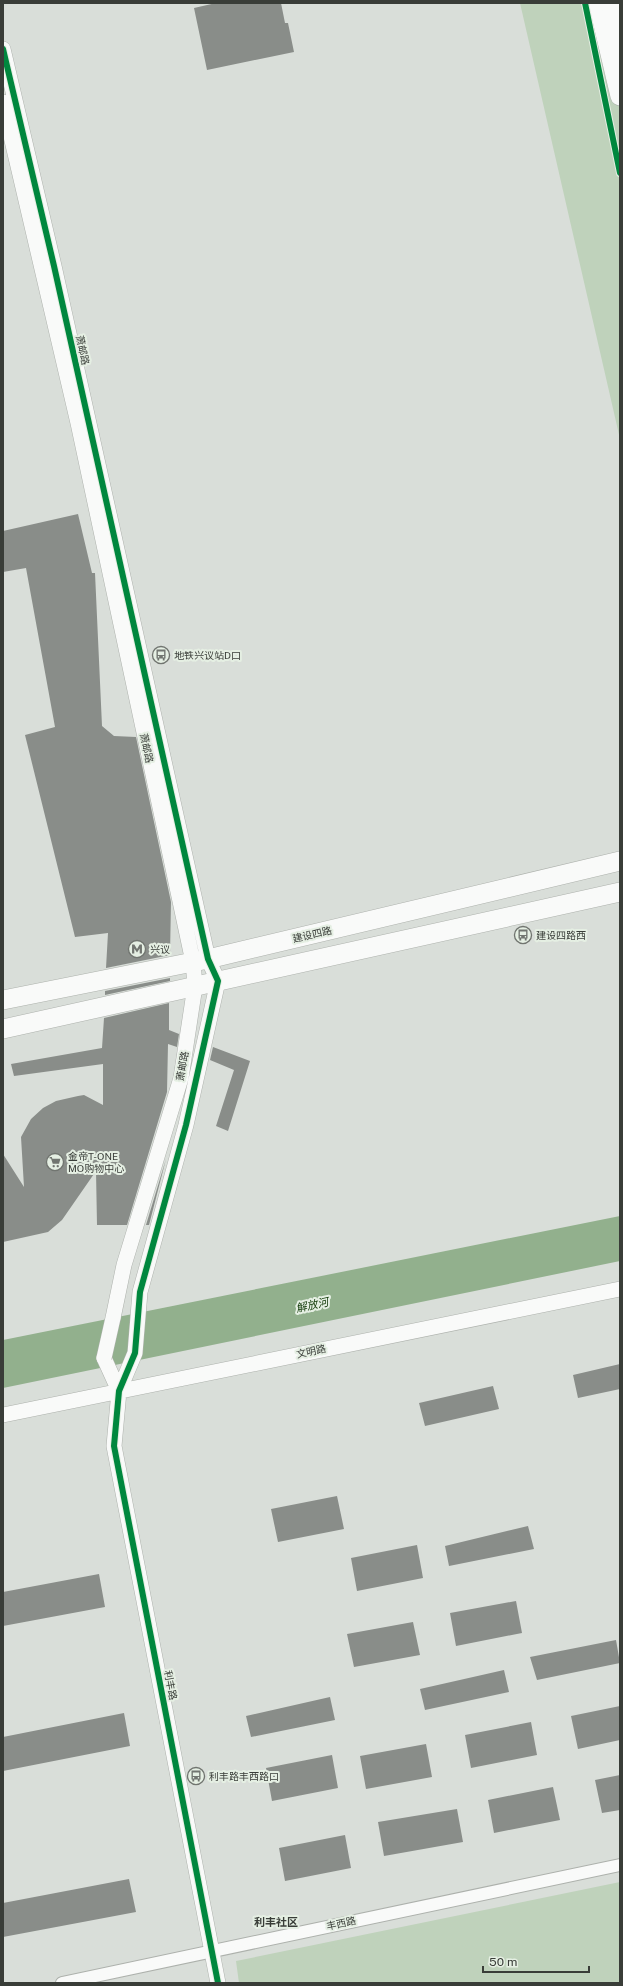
<svg xmlns="http://www.w3.org/2000/svg" width="623" height="1986" viewBox="0 0 623 1986" font-family="'Public Sans','Noto Sans SC',sans-serif">
  <style>
    .green { fill: #bfd2bb }
    .water { fill: #92b08d }
    .building { fill: #898d89 }
    .lines { fill: none; stroke-linecap: round; stroke-linejoin: round }
    .minor-casing { stroke: #adb1ac; stroke-width: 14 }
    .tertiary-casing { stroke: #adb1ac; stroke-width: 16 }
    .primary-casing { stroke: #adb1ac; stroke-width: 20 }
    .trunk-casing { stroke: #adb1ac; stroke-width: 22 }
    .minor { stroke: #f9faf9; stroke-width: 12 }
    .tertiary { stroke: #f9faf9; stroke-width: 15 }
    .primary { stroke: #f9faf9; stroke-width: 19 }
    .trunk { stroke: #f9faf9; stroke-width: 20 }
    .tertiary-bridge-casing { stroke: #adb1ac; stroke-width: 16; stroke-linecap: butt }
    .tertiary-bridge { stroke: #f9faf9; stroke-width: 15 }
    .cycleway-casing { stroke: #e5efe3; stroke-width: 8 }
    .cycleway { stroke: #00873e; stroke-width: 6 }
    .labels { text-anchor: middle; dominant-baseline: central; stroke-width: 4; stroke-linejoin: round; paint-order: stroke }
    .street-label { font-size: 10px; fill: #393d38; stroke: #e5efe3 }
    .poi-label { font-size: 10px; fill: #393d38; stroke: #e5efe3; text-anchor: start }
    .water-label { font-size: 11px; font-style: italic; fill: #0d3704; stroke: #e5efe3 }
    .neighbourhood-label { font-size: 11px; font-weight: bold; fill: #393d38; stroke: #e5efe3 }
  </style>
  <rect width="100%" height="100%" fill="#d9ded9"/>
  <path class="green" d="M520 3H620V439Z
    M620 1882V1983H239L236 1961Z"/>
  <path class="water" d="M620 1216V1261L3 1388V1340Z"/>
  <path class="building" d="M216 3H281L285 23H288L294 52 207 70 194 8Z
    M78 514 92 573H95L102 726 114 736 136 737 171 902 170 955 106 968 108 933 75 937 25 735 55 727 26 568 3 572V531Z
    M170 978V981L105 995V991Z
    M169 1003V1030L179 1034 177 1047 168 1044 167 1092 127 1225H97L96 1171 62 1220 48 1232 3 1242V1154L24 1187 21 1137 31 1119 43 1108 56 1101 78 1096 84 1095 103 1105V1064L14 1076 11 1064 102 1048 104 1018Z
    M213 1047 250 1061 228 1131 216 1126 234 1070 210 1060Z
    M166 1159 149 1225H146Z
    M620 1364V1389L578 1398 573 1375Z
    M493 1386 499 1409 425 1426 419 1403Z
    M337 1496 344 1529 278 1542 271 1509Z
    M528 1526 534 1549 449 1566 445 1546Z
    M417 1545 423 1578 357 1591 351 1558Z
    M99 1574 105 1607 3 1626V1592Z
    M516 1601 522 1633 456 1646 450 1613Z
    M413 1622 420 1655 354 1667 347 1634Z
    M616 1640 620 1663 537 1680 530 1657Z
    M504 1670 509 1692 425 1710 420 1689Z
    M330 1697 335 1720 251 1737 246 1716Z
    M620 1706V1740L578 1749 571 1716Z
    M124 1713 130 1746 3 1771V1737Z
    M531 1722 537 1755 471 1768 465 1735Z
    M426 1744 432 1777 366 1789 360 1756Z
    M332 1755 338 1788 272 1801 266 1768Z
    M620 1775V1810L602 1813 595 1780Z
    M553 1787 560 1820 494 1833 488 1800Z
    M457 1809 463 1842 384 1856 378 1822Z
    M345 1835 351 1868 285 1881 279 1848Z
    M129 1879 136 1912 3 1937V1903Z"/>
  <g class="lines">
    <g class="minor-casing">
      <path id="minor" d="M62 1983 620 1865"/>
    </g>
    <g class="tertiary-casing">
      <path id="tertiary" d="M3 49 54 266 208 959 218 981 186 1125 140 1292 135 1353 119 1391 114 1446 218 1983
        M3 102 78 423 193 962 195 986 181 1078 124 1265 113 1318
        M104 1358 119 1391
        M3 1415 620 1289"/>
    </g>
    <g class="primary-casing">
      <path id="primary" d="M598 3 620 96
        M3 1000 208 959 620 861
        M3 1029 620 892"/>
    </g>
    <g class="trunk-casing">
      <path id="trunk" d="M611 3 620 43"/>
    </g>
    <use href="#minor" class="minor"/>
    <use href="#tertiary" class="tertiary"/>
    <use href="#primary" class="primary"/>
    <use href="#trunk" class="trunk"/>
    <g class="tertiary-bridge-casing">
      <path id="tertiary-bridge" d="M104 1358 113 1318"/>
    </g>
    <use href="#tertiary-bridge" class="tertiary-bridge"/>
    <g class="cycleway-casing">
      <path id="cycleway" d="M585 3 620 173
        M3 49 54 266 208 959 218 981 186 1125 140 1292 135 1353 119 1391 114 1446 218 1983"/>
    </g>
    <use href="#cycleway" class="cycleway"/>
  </g>
  <defs>
    <g id="bus-ring" transform="scale(0.9)"><circle r="9.5" fill="#e5efe3" stroke="#717570" stroke-width="1.5"/><path d="M-5-6H5V4H4V6H2V4H-2V6H-4V4H-5ZM-3.5-4V0h7V-4ZM-3.5 1.2v1.5H-2V1.2ZM2 1.2v1.5H3.5V1.2Z" fill="#717570"/></g>
    <g id="metro-ring" transform="scale(0.9)"><circle r="9.5" fill="#e5efe3" stroke="#717570" stroke-width="1.5"/><path d="M-5.5 5V-5H-3L0 0L3-5H5.5V5H3V-.5L0 4L-3-.5V5Z" fill="#717570"/></g>
    <g id="supermarket-ring" transform="scale(0.9)"><circle r="9.5" fill="#e5efe3" stroke="#717570" stroke-width="1.5"/><path d="M-6-5.5h2.5l.6 2H6L4.5 2H-2.5L-4.4-4H-6ZM-1.5 3.2a1.3 1.3 0 1 0 .1 0ZM3 3.2a1.3 1.3 0 1 0 .1 0Z" fill="#717570"/></g>
  </defs>
  <g fill-rule="evenodd">
    <use href="#bus-ring" x="161" y="655"/>
    <use href="#bus-ring" x="523" y="935"/>
    <use href="#metro-ring" x="137" y="949"/>
    <use href="#supermarket-ring" x="55" y="1162"/>
    <use href="#bus-ring" x="196" y="1776"/>
  </g>
  <g class="labels">
    <g class="street-label">
      <text transform="translate(83 350) rotate(78)">萧邮路</text>
      <text transform="translate(147 748) rotate(78)">萧邮路</text>
      <text transform="translate(312 934) rotate(-13)">建设四路</text>
      <text transform="translate(182 1066) rotate(-80)">萧邮路</text>
      <text transform="translate(311 1351) rotate(-12)">文明路</text>
      <text transform="translate(171 1685) rotate(79)">利丰路</text>
      <text transform="translate(341 1923) rotate(-12)">丰西路</text>
    </g>
    <g class="poi-label">
      <text x="174" y="655">地铁兴议站D口</text>
      <text x="536" y="935">建设四路西</text>
      <text x="150" y="949">兴议</text>
      <text x="68" y="1156">金帝T-ONE<tspan x="68" dy="12">MO购物中心</tspan></text>
      <text x="209" y="1776">利丰路丰西路口</text>
    </g>
    <g class="water-label">
      <text transform="translate(312 1305) rotate(-12)">解放河</text>
    </g>
    <g class="neighbourhood-label">
      <text x="276" y="1922">利丰社区</text>
    </g>
  </g>
  <rect width="623" height="1986" fill="none" stroke="#393d38" stroke-width="8"/>
  <path d="M483 1966v6h106v-6" fill="none" stroke="#393d38" stroke-width="2"/>
  <text x="489" y="1966" font-size="12" fill="#393d38" stroke="#e5efe3" stroke-width="3" paint-order="stroke">50 m</text>
</svg>
